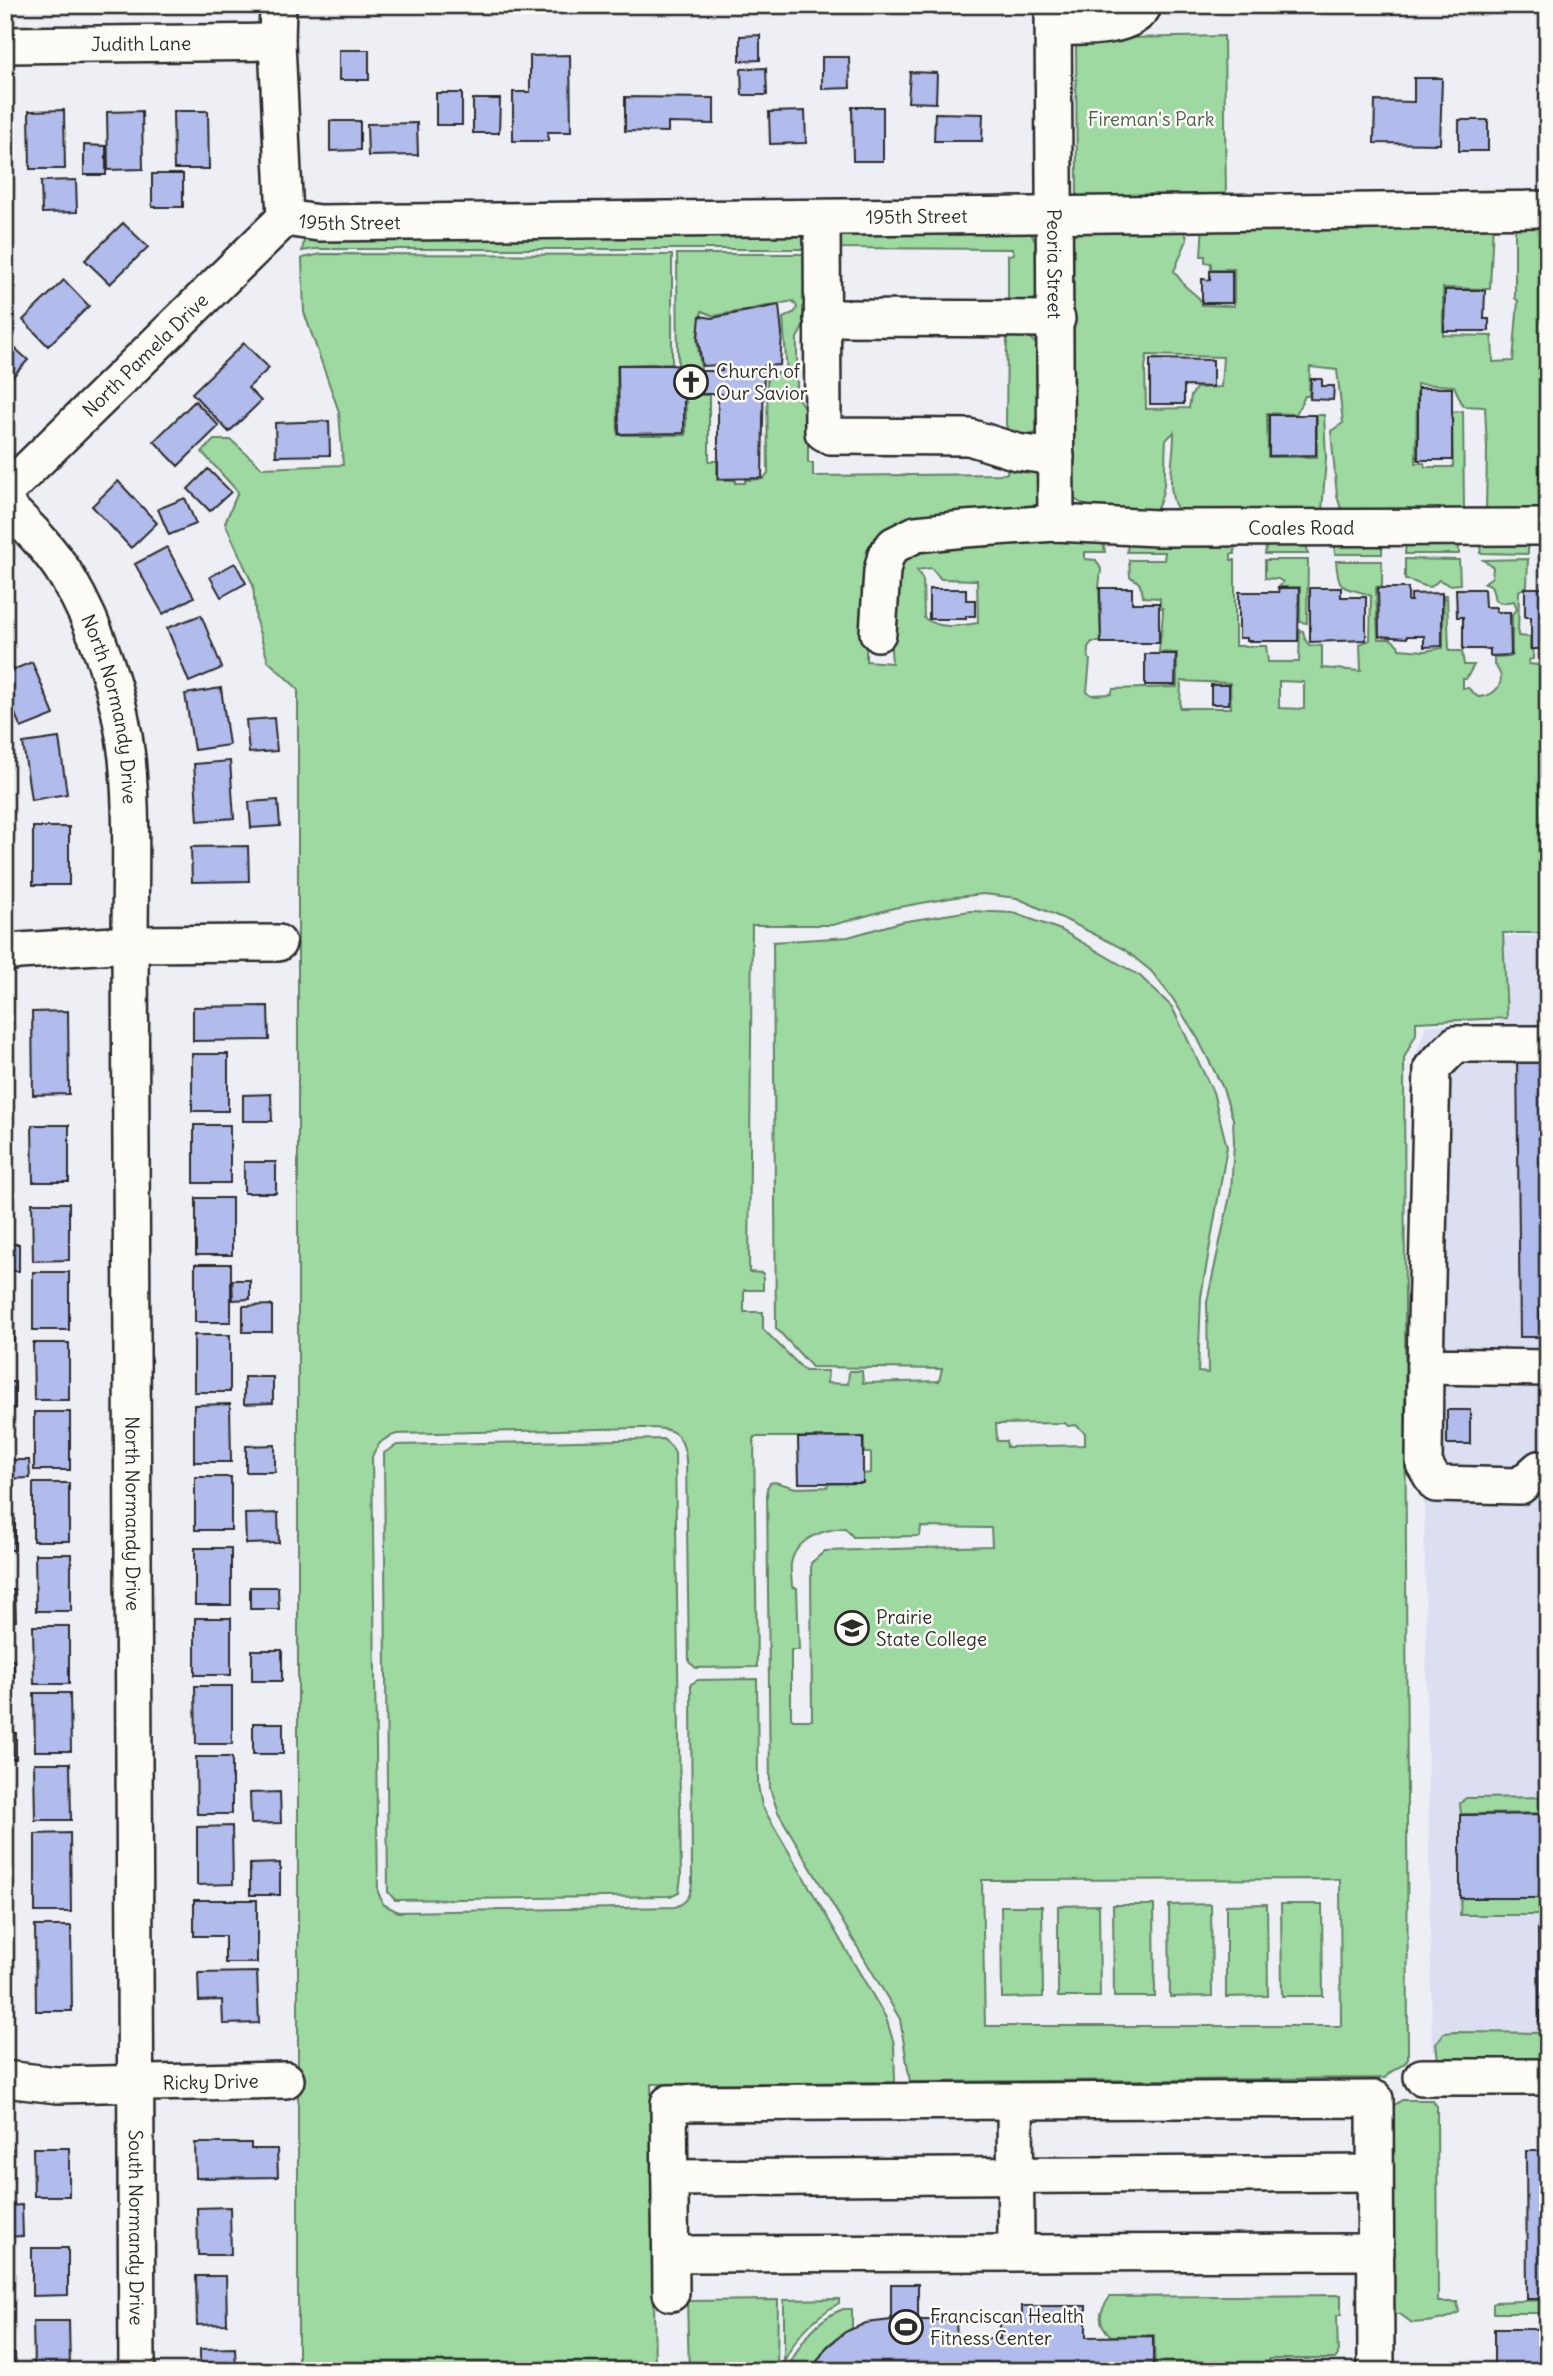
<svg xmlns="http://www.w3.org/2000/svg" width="1553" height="2376" viewBox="0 0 1553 2376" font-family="Delius,sans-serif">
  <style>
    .built { fill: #dcdff2 }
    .green { fill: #9dd9a1; stroke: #648266; stroke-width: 2; fill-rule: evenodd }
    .building { fill: #b1bbec; stroke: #2b2b2b; stroke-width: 2 }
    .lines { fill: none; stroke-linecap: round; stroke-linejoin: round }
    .minor-casing { stroke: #2b2b2b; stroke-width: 40 }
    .minor { stroke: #fdfcf7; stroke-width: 35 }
    .labels { text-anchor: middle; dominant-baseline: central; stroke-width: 5; stroke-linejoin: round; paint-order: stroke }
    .street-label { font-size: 19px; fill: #2b2b2b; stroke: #fdfcf7 }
    .park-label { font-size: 19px; fill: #4d5f4e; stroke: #fdfcf7 }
    .poi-label { font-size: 19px; fill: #2b2b2b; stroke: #fdfcf7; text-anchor: start }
  </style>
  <rect width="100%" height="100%" fill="#eeeff5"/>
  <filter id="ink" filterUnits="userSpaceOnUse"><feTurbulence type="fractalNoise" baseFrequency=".0143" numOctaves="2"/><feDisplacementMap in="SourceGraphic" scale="14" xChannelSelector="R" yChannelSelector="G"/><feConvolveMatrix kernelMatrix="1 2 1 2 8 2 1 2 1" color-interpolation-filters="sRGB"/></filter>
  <g filter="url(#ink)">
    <path class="built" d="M1501 936H1548V2050L1432 2051 1417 1050 1426 1025 1499 1023Z"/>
    <path class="green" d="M1224 36 1226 199 1077 200 1076 39Z
      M1548 220V304H1544L1543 350H1548V512H1486L1487 449 1485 407 1463 406 1454 386 1417 384 1416 463H1424L1425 467H1453L1452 412 1463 411 1464 509 1459 513 1343 515 1337 496 1331 431 1343 423 1337 370 1310 367 1309 396H1305L1296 414 1267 413 1268 457H1317V415H1324L1326 458 1322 511 1181 513C1163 498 1175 453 1174 432L1166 440C1164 463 1168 492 1155 512 1128 511 1094 516 1072 497L1065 229H1185L1187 240 1174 271 1185 286 1199 298 1202 305 1234 306V269H1211V263L1205 262V256H1201L1203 224 1493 222 1490 289 1443 288V335L1492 336 1493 362 1513 361 1518 301 1515 298V221ZM1147 355 1223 357 1221 387 1196 388 1191 396 1189 408 1146 409 1145 368Z
      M799 231 810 249H315L302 251 305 236Z
      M1028 231C1044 245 1038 274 1038 294 1032 306 1019 306 1008 306V255L1014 254 1013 249 834 248 836 237 841 232Z
      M322 254 672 255V363L617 365 618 435H686V395H709V461H717V480H735V483H745V480L763 479 768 473 767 373H787L783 318 795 312 797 307 793 301 714 316 702 311 697 339 701 370H685V365H678L677 254H807L808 318 797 338V397L808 413V463H813V476L1005 474 1007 473 1009 463C1019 458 1030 462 1037 469L1039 503C1030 536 909 502 880 548 869 565 866 639 866 661L892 663 887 599 891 558 932 540 962 533 1102 536 1105 552H1085V559L1096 560 1101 569 1099 588 1101 642H1092L1088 647V657L1090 660 1087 692 1092 695 1111 694 1113 689 1177 687V653L1159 652C1160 637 1163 624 1163 608H1160V598L1143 597C1142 587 1140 581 1130 577L1129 560H1164L1165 552H1127L1129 535 1229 536 1234 545 1235 554H1231V560H1235V646H1266L1268 662H1299L1300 630 1303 631 1305 639 1309 645 1322 646V668L1361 671 1360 644 1370 640 1371 596C1345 584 1339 597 1336 561H1382V586L1376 587 1378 639H1391L1398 645 1399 649 1425 651 1443 648 1444 595H1447L1449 651H1462L1464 665H1474L1466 679H1463V688H1468L1478 697C1497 697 1509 679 1494 665V657L1512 656V614L1517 609 1514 601 1502 603 1495 600C1492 592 1495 584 1484 583L1492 577 1493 567 1483 560 1528 559 1527 586 1519 591 1518 636 1530 637V649L1533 651V659L1529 660V664L1548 666V933H1503L1507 1018 1416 1022V1034L1404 1058 1408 2059C1404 2067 1391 2069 1385 2078L910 2082 900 2019 778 1812 770 1789 767 1488 770 1483 775 1482 796 1488 827 1487 828 1484 863 1483V1474L871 1473V1453H864V1437H754L757 1667 696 1668 689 1662 686 1460C683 1427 667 1428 639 1428L397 1434C383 1438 377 1444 372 1457L378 1892 383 1904 398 1912 675 1907C687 1903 691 1895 692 1883L691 1684 698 1680 757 1679 758 1785 762 1806 886 2018 894 2044 895 2082 651 2084 655 2371H298V689L268 661 256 621 253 585 225 523 238 492 202 452 214 440H231L262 468 343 465 339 412 304 312 302 258ZM931 568 941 579 977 580 978 623C958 626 942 630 924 618L923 580 917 570ZM1181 681 1230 683 1231 708H1180ZM1279 681 1304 682V709L1279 708ZM984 894 1017 898 1064 919 1124 949 1151 971 1173 999 1197 1037 1222 1086 1233 1119 1234 1143 1231 1191 1207 1302 1208 1373 1198 1372 1201 1297 1227 1147 1213 1092 1172 1007 1140 976 1061 930 1014 913 970 911 901 922 848 937 773 942 776 1328 812 1367 942 1369 939 1381 863 1383 862 1371H849L848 1384 827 1383 828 1371H805L763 1329V1312H744V1290H763V1273L749 1272 752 925H833L894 908 956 897ZM1065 1423 1068 1426 1076 1425 1085 1433V1445L1007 1447 1006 1441H997L996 1424ZM921 1527 991 1528 992 1546 825 1551 811 1563 812 1720H793L791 1718V1650H799L797 1588 792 1587C792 1580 790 1571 791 1564 795 1539 823 1529 845 1528L853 1537 920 1536ZM1340 1879 1341 2026H985L982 1880Z
      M1023 331 1040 348 1039 431 1027 437 1011 436 1006 425 1007 333Z
      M1308 535 1307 551 1308 554H1265L1267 540Z
      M1335 535 1382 545V554H1335Z
      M1406 540 1459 542V554H1405Z
      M1482 540H1528V554L1480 553Z
      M1405 559 1459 560 1460 584 1449 585 1439 580 1431 587C1421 587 1415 580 1405 580Z
      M1265 560H1308L1307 623 1300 622V587H1279L1283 582 1278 579 1265 578Z
      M663 1439 671 1446 675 1453 681 1877 679 1892 670 1896 395 1900 388 1892 384 1453 397 1445Z
      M1548 1797V1813L1461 1814 1460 1803 1466 1798Z
      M1461 1898H1548V1915H1460Z
      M1211 1904 1212 1996 1170 1997 1169 1905Z
      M1267 1904 1268 1996 1226 1997V1905Z
      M1281 1904H1322L1323 1996H1282Z
      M1099 1905 1100 1997H1058V1906Z
      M1113 1905H1154L1155 1997H1114Z
      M1001 1906H1042L1043 1997 1002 1998Z
      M1455 2032 1548 2033V2057L1448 2065 1438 2060 1436 2044 1444 2033Z
      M1402 2100H1432L1437 2106 1438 2302H1457L1459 2312C1447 2321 1426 2322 1412 2323L1400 2314H1387L1390 2108Z
      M1341 2295V2314L1337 2316 1338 2355 1335 2359H1269L1268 2371H1155L1154 2335 1111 2336C1096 2322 1099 2312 1110 2297Z
      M839 2299V2303C815 2317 795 2336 784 2362V2300Z
      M778 2300 777 2371H689L687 2301Z
      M1548 2300V2313H1493V2304L1496 2302Z
      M843 2309H852V2328L829 2344 810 2371H787C798 2345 816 2319 843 2309Z"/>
    <path class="building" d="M432 5H466V11L432 12Z
      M1222 5H1247V10H1222Z
      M760 35V60L740 61V36Z
      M339 50H369V80H339Z
      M570 55 571 132H548V141H513V92H530V56Z
      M822 57H849L850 88 822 89Z
      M766 68 767 95H742L741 69Z
      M910 72 937 73 936 103 908 102Z
      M1414 78H1442L1440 144 1374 143 1375 101 1414 102Z
      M436 93H462V125H436Z
      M625 97 714 98V124L668 123V132L625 131Z
      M473 99H500L499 133H473Z
      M852 107H883V161H853Z
      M64 110 65 169H30L29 111Z
      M142 111 143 169 108 170 107 112Z
      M173 111H208L209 169H174Z
      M805 111 806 143 770 144 769 112Z
      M935 113 983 114 982 141H934Z
      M1459 120H1488V151H1459Z
      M330 121H360V150L330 151Z
      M417 123 418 155 368 156 367 124Z
      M84 145 106 146V175H84Z
      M152 174H183V207H152Z
      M76 180 77 212 42 213 41 181Z
      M123 223 148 247 110 284 85 260Z
      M1210 271H1232V303H1202V279L1210 280Z
      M5 278 14 287 5 296Z
      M64 280 89 306 48 346 23 320Z
      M1445 290H1485L1484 319H1489V331H1444Z
      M779 305 782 334 780 365 764 366 762 478 718 479V396H722V394H684V433L619 434 618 365H670L684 366V371H722V365L702 366 698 338 700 316 712 318Z
      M1545 305H1548V344L1545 343Z
      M5 339 28 360 5 385Z
      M244 343 269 368 248 388 261 401 229 432 192 393Z
      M1150 359 1213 360V387L1184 386V404H1150Z
      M1311 379H1322V386H1334L1333 400 1310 399Z
      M1418 388H1452V460H1418Z
      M195 401 219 426 178 466 154 441Z
      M1269 415H1316V455L1269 456Z
      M329 421 330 455 276 456 275 423Z
      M208 469 231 492 210 511 188 489Z
      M118 481 157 523 131 548 92 506Z
      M185 498 196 524 169 535 158 509Z
      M167 547 194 597 163 614 135 564Z
      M235 563 246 583 221 597 210 577Z
      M1100 588H1132V603H1159V643H1101Z
      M1278 588H1299L1298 641H1247V638H1239V592H1279Z
      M1310 588H1341V597H1366V640L1310 642Z
      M1378 588H1408V601H1411V594L1442 593V646L1424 647V636H1407V638L1379 636Z
      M1525 588H1548V649H1531V617H1525Z
      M929 589H966V600H975V616H966V619H929Z
      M1456 589H1484L1485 607H1496V612H1510L1511 655 1490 656V649H1463V617H1457Z
      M201 615 222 668 189 682 167 628Z
      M1145 654H1176L1175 685H1145Z
      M32 662 54 715 21 728 5 691V673Z
      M1211 685H1229V704H1211Z
      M221 688 229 745 194 750 185 694Z
      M274 718 277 751 249 753 246 720Z
      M59 738 67 794 31 800 23 743Z
      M230 761 234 818 198 821 194 764Z
      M278 800 280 826 251 828 249 802Z
      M33 827H69V885H33Z
      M248 846 249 881 192 882 191 847Z
      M268 1006 269 1040 193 1041V1007Z
      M68 1011 69 1094 33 1095 32 1012Z
      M5 1044 13 1068 5 1070Z
      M192 1054H228V1111H192Z
      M1548 1054V1312H1540L1541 1337H1520L1517 1055Z
      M271 1094 272 1121H243V1095Z
      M32 1125H69V1182H33Z
      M194 1125H230V1183H194Z
      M244 1162H276V1193H244Z
      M196 1198H232V1255H196Z
      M32 1203H69V1260L33 1261Z
      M5 1244H19V1271H5Z
      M195 1264H231V1322H195Z
      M33 1272H69V1330H33Z
      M232 1280H250V1299L233 1300Z
      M272 1305V1332H243V1306Z
      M5 1314H14V1341H5Z
      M194 1335H230V1392H194Z
      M33 1343H69V1400H34Z
      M244 1377H273V1403L244 1404Z
      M5 1382H15V1408H5Z
      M230 1404 231 1462H194V1405Z
      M1447 1410H1470V1444H1447Z
      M34 1412H70V1470H34Z
      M863 1437V1483H799L798 1438Z
      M275 1445V1472H246V1446Z
      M5 1460H29L30 1478 5 1479Z
      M195 1477H231V1530H195Z
      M33 1483H69V1541H33Z
      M278 1513 279 1543 246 1544 245 1514Z
      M5 1519H15V1550H5Z
      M195 1548H231V1605H195Z
      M35 1554H71V1611H36Z
      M250 1587H278L279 1609H250Z
      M5 1590H15L16 1621H5Z
      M195 1618H231V1675H195Z
      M33 1626H69V1684H34Z
      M252 1650H282V1681H252Z
      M5 1660H14V1691H5Z
      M195 1686H232V1744H196Z
      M34 1693H70L71 1751H35Z
      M253 1723H283V1754H253Z
      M5 1733H16V1759H5Z
      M196 1757H232V1814H197Z
      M34 1763H70L71 1820H35Z
      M280 1792 281 1823 251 1824 250 1793Z
      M5 1799H10V1830H5Z
      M1548 1814V1898H1460V1815Z
      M232 1826 233 1884 197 1885V1827Z
      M70 1833 71 1912H35V1834Z
      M280 1863V1895H250V1864Z
      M194 1900H257V1963H225V1936H194Z
      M35 1926H71L72 2011H36Z
      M1538 1926H1548V2021H1539Z
      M257 1972 259 2023 223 2024 222 2000 199 2001 198 1973Z
      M195 2143H251V2149H277L278 2177 196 2178Z
      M5 2148 12 2149 5 2182Z
      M33 2148H69V2196H34Z
      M1526 2151H1548V2299H1527Z
      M22 2205 23 2236 5 2237V2206Z
      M230 2207 231 2255H198L197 2208Z
      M32 2248H68V2295L32 2296Z
      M196 2276H226L227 2324 197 2325Z
      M891 2284H918V2320H956L957 2339H1000V2319H1022V2306H1086V2337L1153 2336V2371H811L826 2348 845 2332 866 2323 891 2320Z
      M33 2321H69L70 2368H34Z
      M1494 2329H1548V2371H1494Z
      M235 2348 236 2371H200V2349Z
      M5 2354H15L16 2371H5Z"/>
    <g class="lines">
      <g class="minor-casing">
        <g id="minor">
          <path d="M278 5 277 42 285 218"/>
          <path id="s1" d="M1053 5 1056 523"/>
          <path d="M1054 27C1078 27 1131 31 1144 5"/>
          <path id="s2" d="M5 45 277 42"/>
          <path id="s3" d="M285 218 319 223 1548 209"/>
          <path d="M822 218 823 432 830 436 969 437 1017 452 1056 457"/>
          <path d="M822 318 1057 319"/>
          <path id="s4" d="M5 492 285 218"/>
          <path id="s5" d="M5 505C28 527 51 550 67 577 98 628 121 699 127 758 133 819 130 882 130 944L137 2371"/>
          <path id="s6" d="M878 633 882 571 886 555 894 545 916 534 965 529 1056 523 1157 528 1548 527"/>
          <path d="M5 954 19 951 130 944 278 943"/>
          <path d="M1548 1044H1456L1432 1068 1425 1366 1548 1368"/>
          <path d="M1425 1366 1424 1464 1436 1484 1520 1486 1539 1469H1548"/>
          <path d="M1422 2077H1548"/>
          <path id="s7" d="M5 2079 57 2085 286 2080"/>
          <path d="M1015 2101 1016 2252"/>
          <path d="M670 2178 1375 2173"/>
          <path d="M671 2254 1376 2252"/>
          <path d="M671 2293 669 2103 1375 2099 1376 2371"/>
        </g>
      </g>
      <use href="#minor" class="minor"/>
    </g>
  </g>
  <defs>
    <g id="church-ring" transform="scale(1.75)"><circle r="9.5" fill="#fdfcf7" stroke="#2b2b2b" stroke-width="1.5"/><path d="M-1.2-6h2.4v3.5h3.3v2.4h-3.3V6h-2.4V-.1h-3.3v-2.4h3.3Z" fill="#2b2b2b"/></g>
    <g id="university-ring" transform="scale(1.75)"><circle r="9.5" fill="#fdfcf7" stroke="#2b2b2b" stroke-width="1.5"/><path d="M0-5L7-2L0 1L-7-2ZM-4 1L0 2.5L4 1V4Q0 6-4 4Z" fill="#2b2b2b"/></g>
    <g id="stadium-ring" transform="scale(1.75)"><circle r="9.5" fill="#fdfcf7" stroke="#2b2b2b" stroke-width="1.5"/><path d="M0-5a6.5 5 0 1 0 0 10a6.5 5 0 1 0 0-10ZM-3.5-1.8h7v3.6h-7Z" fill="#2b2b2b"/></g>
  </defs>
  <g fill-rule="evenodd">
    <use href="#church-ring" x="691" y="382"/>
    <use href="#university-ring" x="852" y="1628"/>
    <use href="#stadium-ring" x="906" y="2327"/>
  </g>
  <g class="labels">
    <g class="street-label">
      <text stroke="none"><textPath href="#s2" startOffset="136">Judith Lane</textPath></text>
      <text stroke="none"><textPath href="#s3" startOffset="632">195th Street</textPath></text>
      <text stroke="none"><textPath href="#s3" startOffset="65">195th Street</textPath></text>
      <text stroke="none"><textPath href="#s1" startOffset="259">Peoria Street</textPath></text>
      <text stroke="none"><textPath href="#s4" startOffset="196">North Pamela Drive</textPath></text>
      <text stroke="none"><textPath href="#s6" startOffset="502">Coales Road</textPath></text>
      <text stroke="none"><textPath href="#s5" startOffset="236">North Normandy Drive</textPath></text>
      <text stroke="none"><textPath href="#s5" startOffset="1043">North Normandy Drive</textPath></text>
      <text stroke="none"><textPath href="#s7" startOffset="206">Ricky Drive</textPath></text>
      <text stroke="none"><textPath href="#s5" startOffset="1757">South Normandy Drive</textPath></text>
    </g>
    <g class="park-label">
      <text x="1151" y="119">Fireman's Park</text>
    </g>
    <g class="poi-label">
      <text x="716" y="371">Church of<tspan x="716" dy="22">Our Savior</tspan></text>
      <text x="876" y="1617">Prairie<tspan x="876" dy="22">State College</tspan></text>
      <text x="930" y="2316">Franciscan Health<tspan x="930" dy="22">Fitness Center</tspan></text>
    </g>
  </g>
  <rect width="1553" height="2376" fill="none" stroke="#fdfcf7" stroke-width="28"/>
  <rect x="14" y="14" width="1525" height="2348" fill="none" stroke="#2b2b2b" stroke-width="2.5" filter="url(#ink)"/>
</svg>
